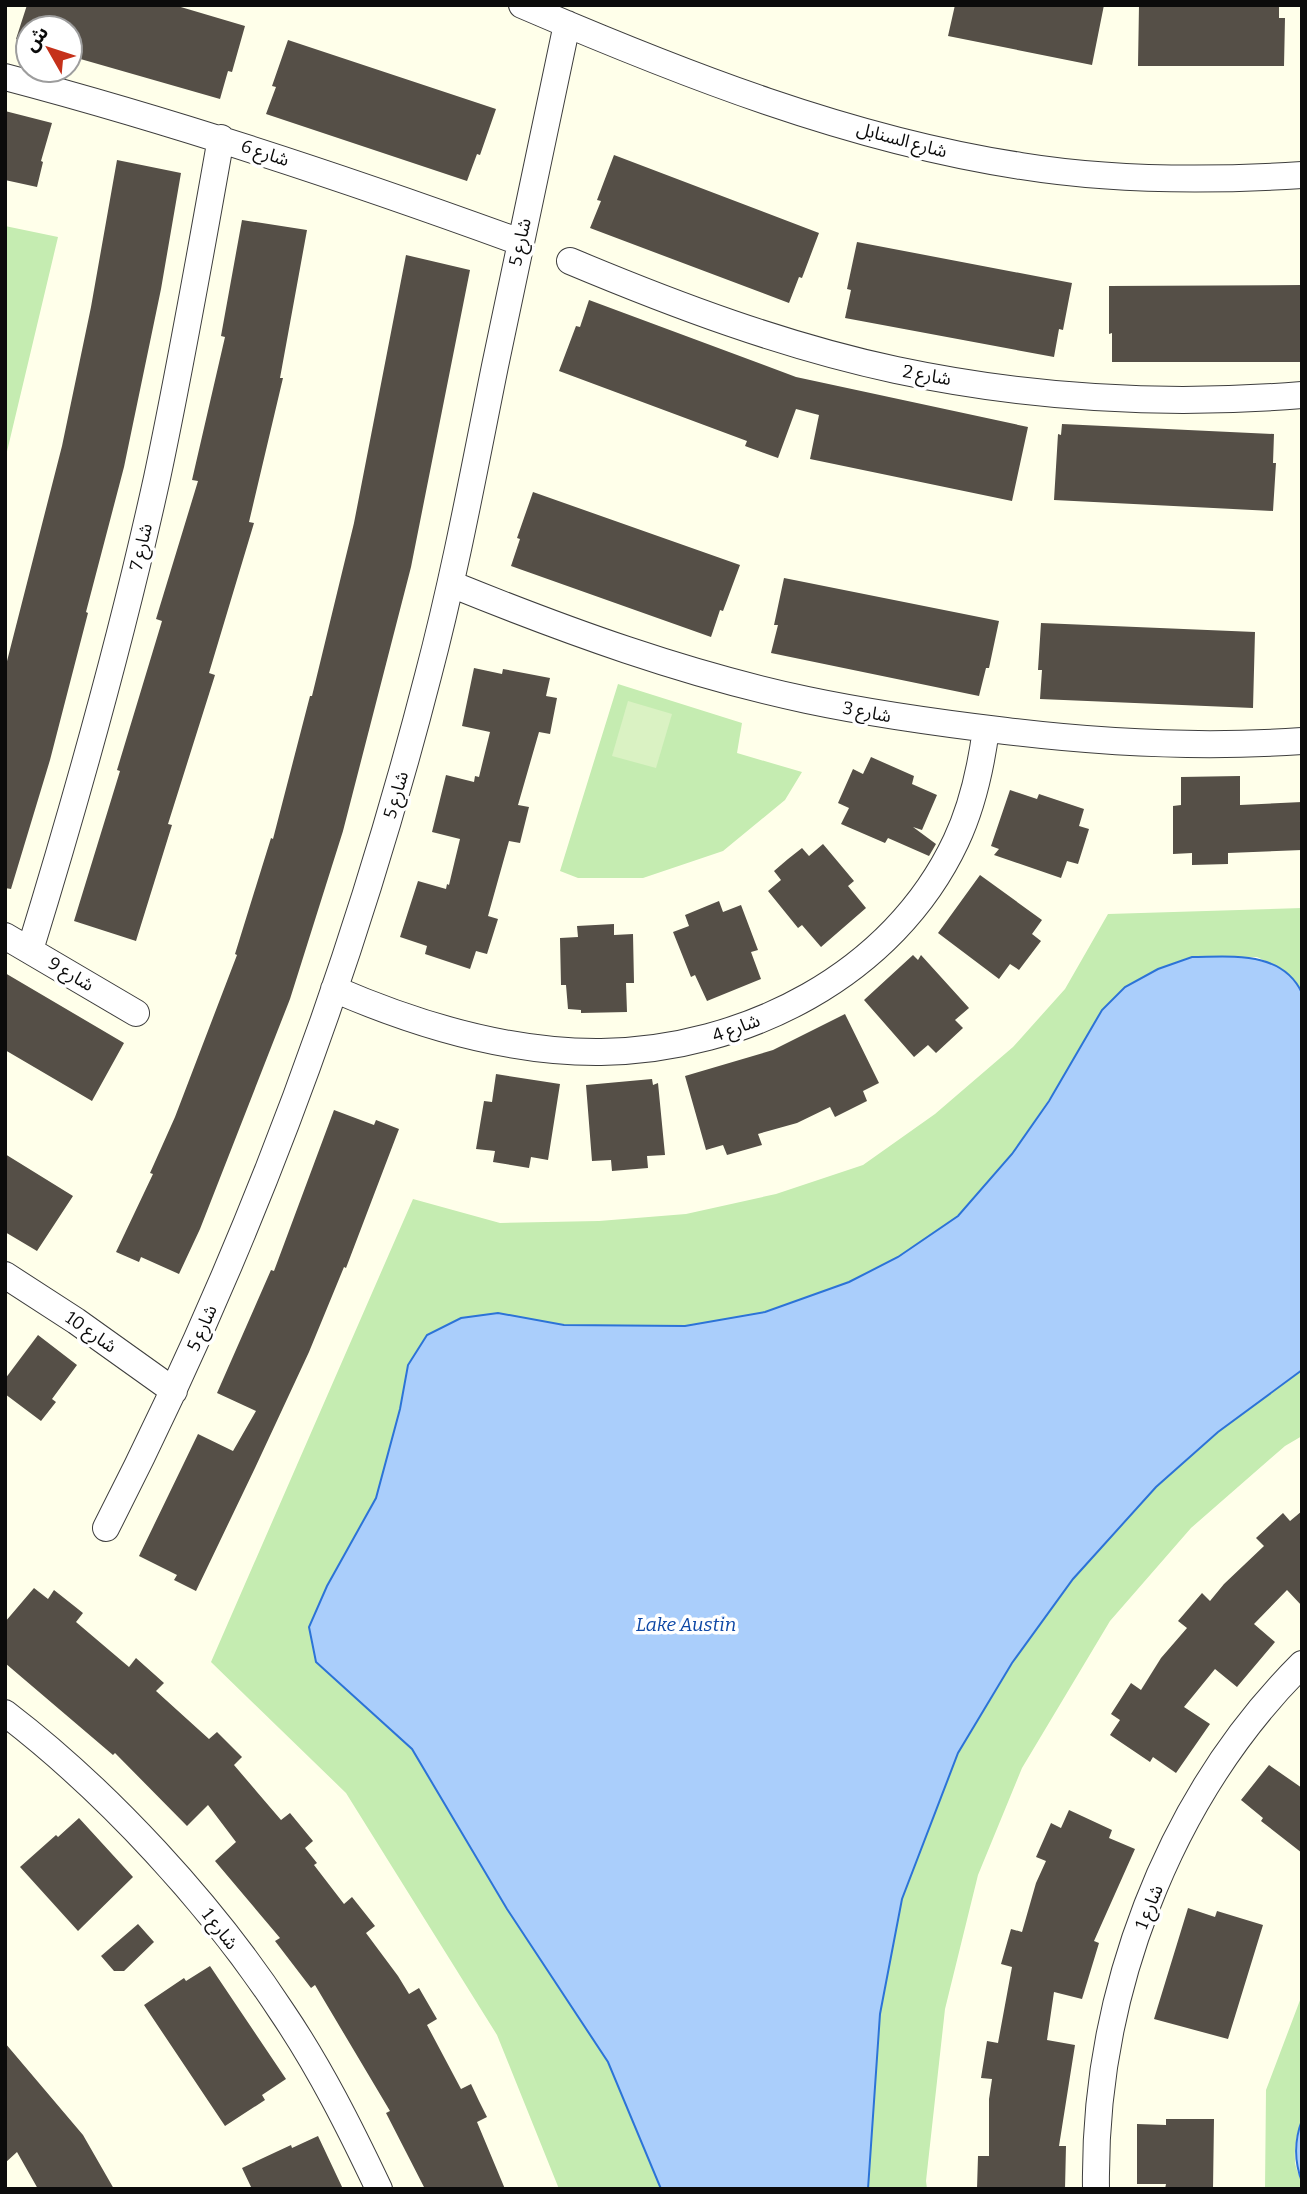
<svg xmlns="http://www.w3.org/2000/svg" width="1307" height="2194" viewBox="0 0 1307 2194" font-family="Bitter,'Noto Sans Arabic',serif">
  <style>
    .green { fill: #c5ecb1 }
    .pitch { fill: #daf2c3 }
    .water { fill: #aacefb; stroke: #2c73d7; stroke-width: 2 }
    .building { fill: #554f47 }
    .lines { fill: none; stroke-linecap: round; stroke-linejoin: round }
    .minor-casing { stroke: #3e3e3e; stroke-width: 28 }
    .minor { stroke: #fff; stroke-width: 26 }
    .labels { text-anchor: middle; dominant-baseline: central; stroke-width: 7; stroke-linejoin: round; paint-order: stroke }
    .street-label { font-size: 18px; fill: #0b0b0b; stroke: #fff }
    .water-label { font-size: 19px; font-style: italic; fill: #0d47a5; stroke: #fff }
  </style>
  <rect width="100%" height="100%" fill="#ffffea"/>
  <path class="green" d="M5 226 58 237 5 460Z
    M618 684 742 723 737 753 802 772 785 800 723 851 643 878H578L560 871Z
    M1302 908V993L1299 987 1282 969 1257 957H1192L1158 969 1125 987 1012 1154 958 1216 898 1257 849 1282 765 1312 685 1326 564 1325 498 1313 408 1365 400 1409 376 1498 327 1586 309 1627 316 1662 412 1749 507 1909 608 2062 661 2189H559L497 2035 346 1793 211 1662 413 1199 500 1223 599 1221 686 1214 776 1194 863 1165 935 1114 1013 1047 1065 989 1108 914Z
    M1302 1370V1436L1285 1446 1191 1528 1110 1621 1022 1768 978 1875 945 2009 926 2181 927 2189H868L880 2014 902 1899 958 1753 1012 1663 1073 1579 1156 1487 1218 1432Z
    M1302 1995V2120C1297 2132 1294 2147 1295 2160 1295 2170 1302 2178 1302 2189H1265L1266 2090Z"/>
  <path class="pitch" d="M628 701 672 714 656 768 612 756Z"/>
  <path class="water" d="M1192 957C1231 957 1282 950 1302 993V1370L1218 1432 1156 1487 1073 1579 1012 1663 958 1753 902 1899 880 2014 868 2189H661L608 2062 507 1909 412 1749 316 1662 309 1627 327 1586 376 1498 400 1409 408 1365 427 1335 461 1318 498 1313 564 1325 685 1326 765 1312 849 1282 898 1257 958 1216 1012 1154 1049 1101 1102 1010 1125 987 1158 969Z
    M1302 2120V2182C1294 2161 1294 2141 1302 2120Z"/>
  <path class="building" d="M27 5H174L245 26 232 72 228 71 220 99 70 56V28H28V43L16 39Z
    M955 5H1104L1092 65 948 36Z
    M1139 5H1279V18H1285L1284 66H1138Z
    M288 40 496 109 480 155 477 154 467 181 266 114 276 87 272 86Z
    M5 111 52 123 41 161 43 162 37 187 5 180Z
    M614 155 819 233 802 278 799 277 789 303 590 228 601 201 597 200Z
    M117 160 181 173 161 289 124 467 86 612 88 613 50 760 11 889 5 888V669L62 446 91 307Z
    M242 220 307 230 280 378H283L249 522 254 523 209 673 215 675 168 824 172 825 136 941 74 921 120 771 117 770 162 621 156 619 198 481 192 480 225 337 221 336Z
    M857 242 1072 283 1063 330 1059 329 1054 357 845 318 851 290 847 289Z
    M406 255 470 270 411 567 343 831 290 999 200 1229 179 1274 141 1257 139 1262 116 1252 153 1174 150 1173 175 1117 237 955 235 954 271 838 273 839 310 696H312L354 523Z
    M1302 285V362H1112V333L1109 334V286Z
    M589 300 796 377 1028 427 1012 501 810 459 819 415 796 409 778 458 745 446 747 441 559 371 576 326 580 327Z
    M1062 424 1274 434 1273 463H1276L1273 511 1054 500 1058 434 1061 435Z
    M533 492 740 565 723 611 720 610 711 637 511 566 520 539 517 538Z
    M784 578 999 621 989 668H986L979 696 771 653 778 625H774Z
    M1041 623 1255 632 1253 708 1040 699 1042 670H1038Z
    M474 668 502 674 503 669 550 678 546 696 557 698 550 734 539 732 518 805 529 807 520 843 509 841 488 916 498 919 487 954 476 951 470 969 425 954 427 946 400 937 418 881 446 889 447 884 449 885 460 839 432 832 446 775 474 782 475 776 479 777 490 732 462 726Z
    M871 757 914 776 912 784 937 795 922 830 913 827 936 844 929 856 888 838 885 843 841 824 849 808 838 803 853 769 863 774Z
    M1240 776V805L1302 802V850L1228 853V864L1192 865V853L1173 854V806L1181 805V777Z
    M1010 790 1037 799 1039 794 1084 809 1079 826 1089 829 1078 864 1067 861 1061 878 994 855 999 849 991 846Z
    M823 844 854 881 848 886 866 908 821 947 802 925 798 928 768 891 781 880 774 871 788 859 802 848 809 856Z
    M980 875 1042 920 1032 934 1041 941 1019 970 1010 964 999 979 938 933Z
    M719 901 723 912 741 905 758 950 751 952 761 979 707 1001 695 975 691 977 673 932 689 926 685 915Z
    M614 924V935L633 934 634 983H626L627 1012 581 1013V1010L568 1009 566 985H561L560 938 578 937 577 926Z
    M913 955 918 960 921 955 969 1008 955 1020 963 1028 949 1041 936 1053 928 1045 914 1057 864 1000Z
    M5 973 124 1043 92 1101 5 1050Z
    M845 1014 879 1083 863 1091 867 1101 835 1117 830 1107 797 1123 758 1134 762 1145 727 1155 723 1145 706 1150 685 1076 773 1050Z
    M496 1074 560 1084 548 1160 531 1157 529 1168 493 1162 495 1151 476 1149 484 1101 492 1102Z
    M652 1079 653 1085 658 1083 665 1155 647 1156 648 1168 612 1171 611 1160 592 1161 586 1085Z
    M334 1110 374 1125 376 1120 399 1129 346 1268 344 1267 309 1352 255 1468 196 1591 174 1580 177 1575 139 1556 198 1434 233 1451 256 1411 217 1393 271 1270 274 1271Z
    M5 1154 73 1196 37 1251 5 1232Z
    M38 1335 77 1365 52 1399 56 1402 41 1421 5 1394V1379Z
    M1302 1511V1606L1287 1590 1254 1624 1275 1642 1237 1687 1215 1669 1184 1707 1210 1724 1176 1773 1153 1757 1150 1762 1110 1735 1120 1720 1111 1714 1131 1683 1141 1690 1161 1658 1187 1628 1178 1621 1202 1593 1210 1601 1224 1584 1264 1546 1256 1538 1283 1513 1290 1521Z
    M34 1588 48 1599 54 1590 83 1613 76 1622 129 1667 136 1658 164 1683 156 1691 209 1739 217 1732 242 1757 234 1765 281 1820 290 1813 313 1841 305 1848 317 1863 314 1865 344 1904 352 1897 375 1926 366 1933 398 1976 409 1994 419 1988 437 2019 427 2025 461 2089 471 2084 479 2101 487 2117 477 2122 505 2189H425L386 2113 390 2111 315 1985 311 1988 275 1941 280 1938 215 1861 236 1842 208 1805 187 1826 115 1753 113 1755 5 1663V1622Z
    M1269 1765 1302 1788V1853L1261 1821 1263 1818 1241 1800Z
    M1069 1810 1112 1830 1109 1838 1135 1849 1094 1941 1099 1943 1082 1999 1054 1992 1047 2040 1075 2045 1059 2146H1066L1065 2189H977L978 2156H989V2099L992 2079 981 2078 987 2041 998 2043 1012 1967 1001 1964 1011 1929 1022 1932 1036 1883 1046 1861 1036 1857 1051 1823 1061 1828Z
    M79 1818 133 1877 78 1931 20 1867 56 1835 58 1837Z
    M1188 1908 1215 1917 1217 1911 1263 1925 1228 2039 1154 2019Z
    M138 1924 154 1942 124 1971H114L101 1956Z
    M210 1966 286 2079 262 2095 265 2100 225 2126 144 2005 184 1978 186 1981Z
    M5 2043 83 2135 114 2189H38L17 2152 5 2163Z
    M1166 2119H1214L1213 2189H1165L1166 2184H1137V2124L1166 2125Z
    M318 2136 343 2189H252L242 2168 291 2145 292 2148Z"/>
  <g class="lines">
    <g class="minor-casing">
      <path id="minor" d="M522 5C680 73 850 140 1021 166 1114 181 1208 181 1302 175
        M5 77C180 123 350 180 520 242
        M570 261C675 305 784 346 896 370 1028 398 1167 406 1302 395
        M451 584C567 631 685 674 807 700 873 714 939 723 1006 731 1104 743 1203 748 1302 741
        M5 936 136 1013
        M30 950C78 794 122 637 157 478 181 365 201 251 221 138
        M334 989C417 1025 509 1053 601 1052 745 1050 893 975 956 841 973 805 981 767 986 729
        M5 1275 76 1321 174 1391
        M106 1528C245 1257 352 971 428 676 455 574 474 470 495 366 518 252 542 138 567 24
        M5 1713C107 1791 212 1905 282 2012 320 2068 350 2128 379 2189
        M1096 2189C1093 1998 1166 1800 1302 1664"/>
    </g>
    <use href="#minor" class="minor"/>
  </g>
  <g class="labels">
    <g class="street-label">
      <text transform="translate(902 140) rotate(15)">شارع السنابل</text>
      <text transform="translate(265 153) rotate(18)">شارع 6</text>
      <text transform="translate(520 242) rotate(-78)">شارع 5</text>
      <text transform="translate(927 375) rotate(10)">شارع 2</text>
      <text transform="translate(141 547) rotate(-77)">شارع 7</text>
      <text transform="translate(867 712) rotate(11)">شارع 3</text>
      <text transform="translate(396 795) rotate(-74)">شارع 5</text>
      <text transform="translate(71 974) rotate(31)">شارع 9</text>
      <text transform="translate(736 1028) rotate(-20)">شارع 4</text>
      <text transform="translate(202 1328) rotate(-66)">شارع 5</text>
      <text transform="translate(91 1332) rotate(35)">شارع 10</text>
      <text transform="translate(1149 1907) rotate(-68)">شارع 1</text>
      <text transform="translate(220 1929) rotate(52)">شارع 1</text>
    </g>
    <g class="water-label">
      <text x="686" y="1624">Lake Austin</text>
    </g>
  </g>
  <rect width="1307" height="2194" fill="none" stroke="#0b0b0b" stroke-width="14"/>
  <g transform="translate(49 49) rotate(309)"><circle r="33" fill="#ffffff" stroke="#9d9d9d" stroke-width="2"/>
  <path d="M0-5L12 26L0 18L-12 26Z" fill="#c5311a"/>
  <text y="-10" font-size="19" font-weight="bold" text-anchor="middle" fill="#0b0b0b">ش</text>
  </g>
</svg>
